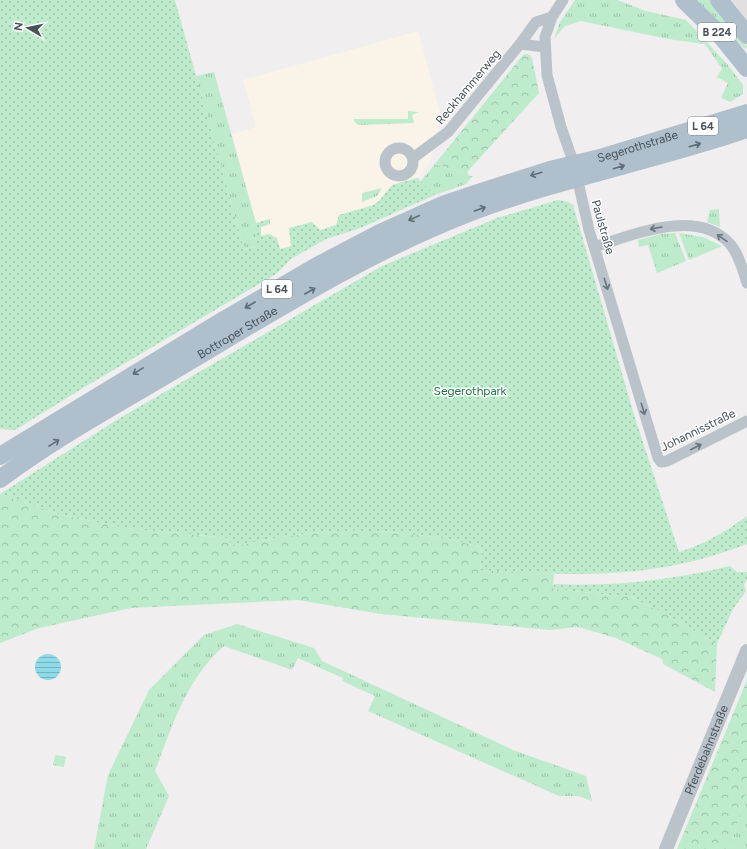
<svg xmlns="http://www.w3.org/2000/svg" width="747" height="849" viewBox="0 0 747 849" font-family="Figtree,sans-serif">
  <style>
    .commercial { fill: #faf3e7 }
    .education { fill: #e1dfdf }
    .grass { fill: url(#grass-tufts) }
    .forest { fill: url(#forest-crowns) }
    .park { fill: url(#park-dots) }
    .water { fill: url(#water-rules) }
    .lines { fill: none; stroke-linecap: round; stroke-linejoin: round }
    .minor { stroke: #bac3ca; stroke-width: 11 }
    .tertiary { stroke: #bac3ca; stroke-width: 14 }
    .primary { stroke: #afbfcb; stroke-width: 18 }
    .oneway { stroke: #616d76 }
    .oneway2 { stroke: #6a747c }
    .labels { text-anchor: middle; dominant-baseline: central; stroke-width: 3; stroke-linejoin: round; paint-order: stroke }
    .shield { fill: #fff; stroke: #7e868c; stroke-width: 1 }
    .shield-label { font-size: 11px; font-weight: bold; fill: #47525a }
    .street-label { font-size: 12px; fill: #47525a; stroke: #fff }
    .park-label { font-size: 12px; fill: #1c7643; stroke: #fff }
  </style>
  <defs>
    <pattern id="grass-tufts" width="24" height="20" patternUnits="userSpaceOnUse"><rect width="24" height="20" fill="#beebcc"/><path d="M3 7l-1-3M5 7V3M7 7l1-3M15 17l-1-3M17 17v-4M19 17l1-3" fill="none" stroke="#9cc1a9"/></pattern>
    <pattern id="forest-crowns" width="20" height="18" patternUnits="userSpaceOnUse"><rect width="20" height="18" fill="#beebcc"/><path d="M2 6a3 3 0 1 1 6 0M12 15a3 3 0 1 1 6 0" fill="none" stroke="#9cc1a9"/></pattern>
    <pattern id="park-dots" width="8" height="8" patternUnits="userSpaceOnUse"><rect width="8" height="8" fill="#beebcc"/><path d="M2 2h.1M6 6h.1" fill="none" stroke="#9cc1a9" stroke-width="1.8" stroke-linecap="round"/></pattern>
    <pattern id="water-rules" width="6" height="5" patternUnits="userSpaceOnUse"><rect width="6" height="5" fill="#8edae6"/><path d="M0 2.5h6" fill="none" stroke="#76b3bd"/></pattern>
  </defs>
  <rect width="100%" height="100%" fill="#f0eeee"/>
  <path class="commercial" d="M418 31 442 120 429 164 417 178 392 185 380 200 374 205 339 215 336 225 320 231 311 222 289 228V235L291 246 280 249 261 236V227L270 219 256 223 232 134 256 127 243 80Z"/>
  <path class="education" d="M731 0H747V20L732 1Z"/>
  <path class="grass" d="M575 0H617L646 11 686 20 728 65 743 85V94L730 102 721 98 728 83 717 77 722 69 705 44 668 39 581 21 565 26 554 39 560 22Z
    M695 0H712L735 28 747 47 745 49Z
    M214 72 256 223V247L244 249 196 76Z
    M408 111 419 112 412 115 414 123 358 125 354 121V119H408Z
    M435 164 470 176H473L466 184 435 195 420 182Z
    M382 188 377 196 362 202V193Z
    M719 209 720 227 707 222 710 210Z
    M675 233 686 261 657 273 648 245 639 247 638 240 661 234Z
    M679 233 703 237 722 246 689 260Z
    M237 624 314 648 322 661 513 750 586 776 592 801 578 796H559L368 711 375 696 342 681 343 678 298 658 292 670 224 646C187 678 172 726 155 771L169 796 146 849H94L108 775 149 690 204 635Z
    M55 755 66 757 64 767 53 765Z
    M747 789V849H730Z"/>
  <path class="forest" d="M526 54 530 55 532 58 539 93 467 172 470 176 435 164 523 55Z
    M0 494 62 515 125 528 227 538 233 546C262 541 292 534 321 532 375 528 429 534 482 547L480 570 554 574 553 589 631 597 662 612 717 644 715 692 663 664 662 659 616 638 578 627 550 630 381 614 298 600 131 608 39 628 0 643Z
    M747 680V789L730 849H677Z"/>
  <path class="park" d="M0 0H175L244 249 256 247V223L270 219V224L261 227V236L269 234 277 238 280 249 291 246 289 228 312 222 320 230 336 225 339 215 374 205 380 200 392 185 417 178 435 195 358 229 326 239 291 259 276 274 83 388 15 430 0 429Z
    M558 200 568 202 573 205 635 418 679 552C703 545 727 531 747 516V544C654 580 577 576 480 570L482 547C430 534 375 528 321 532 292 534 262 541 233 546L227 538 125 528 62 515 0 494 120 418 382 266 497 218Z
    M730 566 737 572H747V579L744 585 746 591 733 609 717 644 662 612 631 597 553 589 554 584C613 587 672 580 730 566Z"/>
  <path class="water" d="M35 667a13 13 0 1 1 26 0a13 13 0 1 1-26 0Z"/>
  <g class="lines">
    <path class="minor" d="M563 0 552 17 545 37 547 75 561 127 574 164 589 230 658 458 661 462 667 461 747 421
      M520 44 544 47
      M385 162a14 14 0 1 1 28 0a14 14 0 1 1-28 0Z
      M413 158 448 132 520 44 536 22 552 17
      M594 247C633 235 697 207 730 244 739 254 743 271 747 283"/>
    <path class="tertiary" id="s1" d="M666 849 747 651"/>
    <g class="primary">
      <path d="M684 0 722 37 747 68"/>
      <path d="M719 0 747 35"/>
      <path id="s2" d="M0 456 219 323 317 266 380 233 445 204 478 193 550 170 600 158 747 113"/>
      <path id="s3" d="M0 479C59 435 125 400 188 362 279 308 372 250 471 212 561 178 656 160 747 129"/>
    </g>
  </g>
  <defs><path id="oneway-shaft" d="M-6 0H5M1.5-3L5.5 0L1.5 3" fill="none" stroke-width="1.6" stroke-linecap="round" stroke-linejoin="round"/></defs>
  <g class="oneway">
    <use href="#oneway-shaft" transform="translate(695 145) rotate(-16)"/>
    <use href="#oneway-shaft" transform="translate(619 167) rotate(-16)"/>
    <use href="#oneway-shaft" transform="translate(536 174) rotate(163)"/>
    <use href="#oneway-shaft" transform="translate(480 209) rotate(-19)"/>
    <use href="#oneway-shaft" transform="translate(414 218) rotate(156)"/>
    <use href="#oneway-shaft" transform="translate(310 291) rotate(-30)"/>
    <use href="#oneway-shaft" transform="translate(250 305) rotate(150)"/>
    <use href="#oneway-shaft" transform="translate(138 371) rotate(149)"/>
    <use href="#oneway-shaft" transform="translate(54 443) rotate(-32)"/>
  </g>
  <g class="oneway2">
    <use href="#oneway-shaft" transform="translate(656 228) rotate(170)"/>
    <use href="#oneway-shaft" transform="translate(722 238) rotate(-145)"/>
    <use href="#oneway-shaft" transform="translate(606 284) rotate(73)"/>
    <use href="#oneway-shaft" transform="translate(643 409) rotate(73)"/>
    <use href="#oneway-shaft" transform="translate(696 447) rotate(-27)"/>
  </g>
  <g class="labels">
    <g class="shield">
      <rect x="698" y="23" width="38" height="18" rx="3"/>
      <rect x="688" y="117" width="30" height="18" rx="3"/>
      <rect x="262" y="280" width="30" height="18" rx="3"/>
    </g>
    <g class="shield-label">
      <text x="717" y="32">B 224</text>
      <text x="703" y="126">L 64</text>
      <text x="277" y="289">L 64</text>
    </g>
    <g class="street-label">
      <text transform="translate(468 87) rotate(-50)">Reckhammerweg</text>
      <text stroke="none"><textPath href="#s2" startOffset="713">Segerothstraße</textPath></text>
      <text transform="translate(603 227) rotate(74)">Paulstraße</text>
      <text stroke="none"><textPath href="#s3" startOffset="279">Bottroper Straße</textPath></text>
      <text transform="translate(698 430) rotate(-26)">Johannisstraße</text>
      <text stroke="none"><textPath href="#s1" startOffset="107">Pferdebahnstraße</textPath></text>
    </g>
    <g class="park-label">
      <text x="470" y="391">Segerothpark</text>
    </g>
  </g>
  <g transform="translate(28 28) rotate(279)" stroke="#ffffff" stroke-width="3" paint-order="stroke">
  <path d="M0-3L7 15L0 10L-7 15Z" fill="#47525a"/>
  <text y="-6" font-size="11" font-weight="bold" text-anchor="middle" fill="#47525a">N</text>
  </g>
</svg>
